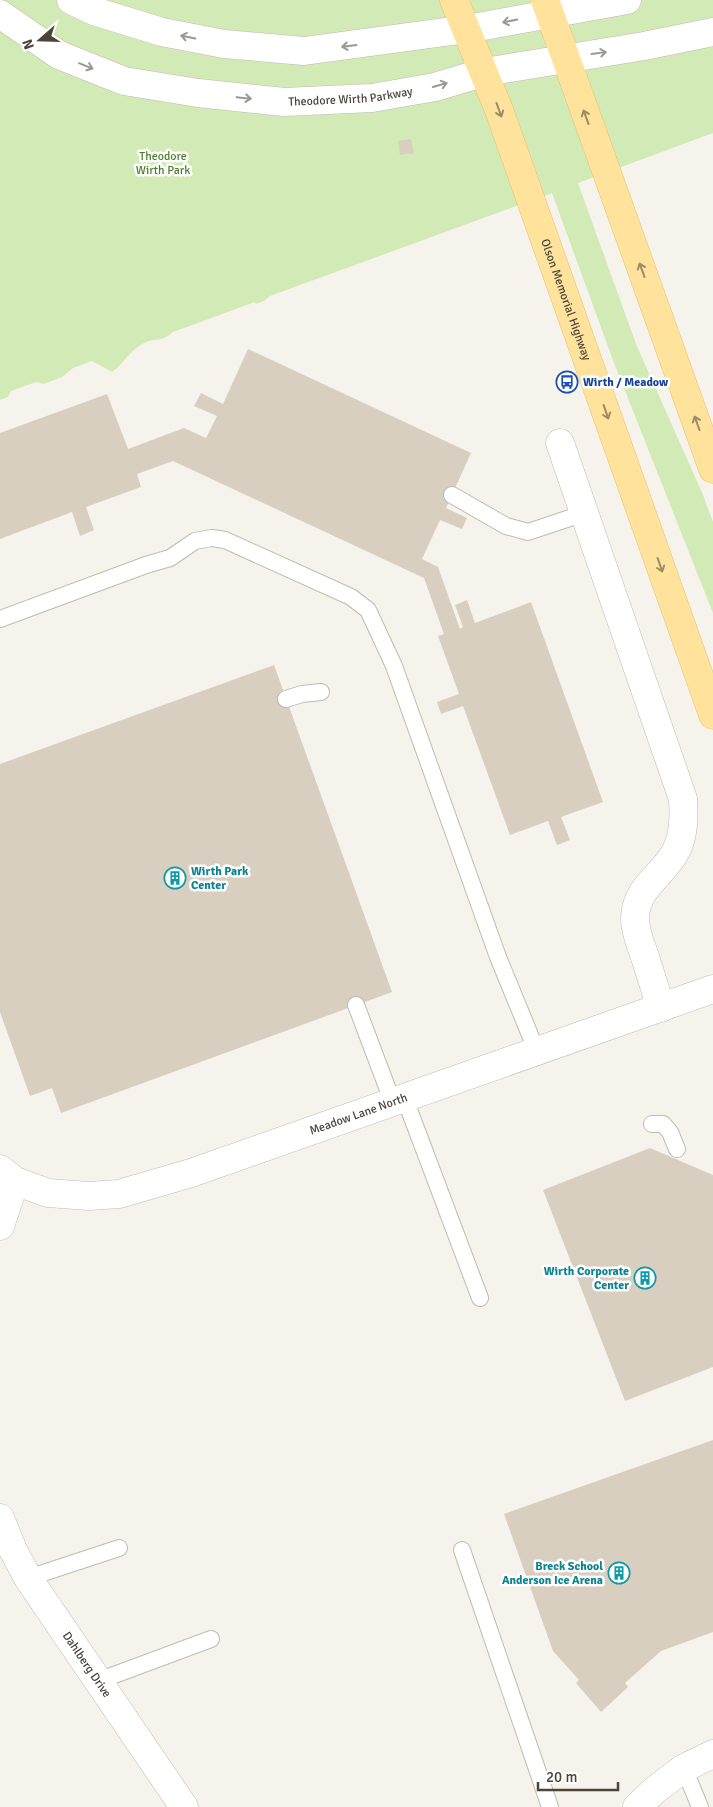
<svg xmlns="http://www.w3.org/2000/svg" width="713" height="1807" viewBox="0 0 713 1807" font-family="Signika,sans-serif">
  <style>
    .green { fill: #d2eab5 }
    .building { fill: #d8cfc1 }
    .lines { fill: none; stroke-linecap: round; stroke-linejoin: round }
    .service-casing { stroke: #c2bbae; stroke-width: 18 }
    .minor-casing { stroke: #c2bbae; stroke-width: 29 }
    .tertiary-casing { stroke: #c2bbae; stroke-width: 29 }
    .primary-casing { stroke: #e6c16a; stroke-width: 29 }
    .service { stroke: #fff; stroke-width: 16 }
    .minor { stroke: #fff; stroke-width: 28 }
    .tertiary { stroke: #fff; stroke-width: 28 }
    .primary { stroke: #ffe39c; stroke-width: 28 }
    .oneway { stroke: #9c9892 }
    .oneway2 { stroke: #9c8c66 }
    .labels { text-anchor: middle; dominant-baseline: central; stroke-width: 5; stroke-linejoin: round; paint-order: stroke }
    .street-label { font-size: 12px; fill: #4b4439; stroke: #fff }
    .park-label { font-size: 12px; fill: #4a7f2a; stroke: #fff }
    .transit-label { font-size: 12px; font-weight: bold; fill: #164399; stroke: #fff; text-anchor: start }
    .culture-label { font-size: 12px; font-weight: bold; fill: #0d838f; stroke: #fff; text-anchor: end }
  </style>
  <rect width="100%" height="100%" fill="#f6f3ec"/>
  <path class="green" d="M0 0H713V133L578 183 636 344 703 495 713 522V613L614 363 552 193 270 296 264 301 256 304 255 302 173 332C161 343 156 337 144 343 130 350 124 363 112 372L92 361 73 368 62 377 44 384 36 382 11 391 8 397 0 400Z"/>
  <path class="building" d="M411 139 414 153 400 155 398 141Z
    M248 349 471 453 446 508 467 518 462 529 440 520 422 559 438 567 460 629 463 627 455 605 467 600 475 623 531 602 603 802 561 817 570 840 557 845 548 821 510 835 463 706 441 714 437 702 459 694 438 636 444 634 424 578 173 461 137 474 141 487 86 507 94 530 80 536 72 512 0 539V433L107 394 128 449 184 428 206 438 217 416 194 406 201 393 223 404Z
    M274 665 392 992 61 1113 52 1088 30 1096 0 1012V764Z
    M650 1148 713 1175V1367L625 1401 543 1190Z
    M713 1440V1632L661 1651 625 1683 628 1687 601 1712 576 1683 579 1680 553 1651 504 1514Z"/>
  <g class="lines">
    <g class="service-casing">
      <path id="service" d="M452 495 506 526 528 532 585 513
        M0 619 146 565 170 558 195 541 212 538 225 540 351 597 368 610 394 666 498 957 537 1052
        M286 699 302 694 321 692
        M356 1005 393 1103
        M405 1099 480 1298
        M652 1124H663L670 1132 677 1149
        M462 1550 550 1807
        M28 1578 119 1548
        M98 1681 211 1639
        M684 1768 700 1807"/>
    </g>
    <g class="minor-casing">
      <g id="minor">
        <path d="M560 443 683 799C684 817 684 835 676 851 663 876 635 887 635 919 635 933 642 947 646 960 651 976 656 992 661 1008"/>
        <path id="s1" d="M0 1169 15 1181 48 1193 89 1196 119 1194 191 1173 713 989"/>
        <path d="M0 1226 15 1181"/>
        <path id="s2" d="M0 1518 13 1550 28 1578 184 1807"/>
        <path d="M637 1807 655 1790 684 1768 713 1754"/>
      </g>
    </g>
    <g class="tertiary-casing">
      <g id="tertiary">
        <path d="M71 0 94 11 162 32 224 44 304 51 467 29 627 0"/>
        <path id="s3" d="M0 14 59 55 124 81 198 93 284 102 372 98 435 87 485 72 644 46 713 32"/>
      </g>
    </g>
    <g class="primary-casing">
      <g id="primary">
        <path id="s4" d="M454 0 499 110 713 715"/>
        <path d="M545 0 713 469"/>
      </g>
    </g>
    <use href="#service" class="service"/>
    <use href="#minor" class="minor"/>
    <use href="#tertiary" class="tertiary"/>
    <use href="#primary" class="primary"/>
  </g>
  <defs><path id="oneway-shaft" d="M-6 0H5M1.5-3L5.5 0L1.5 3" fill="none" stroke-width="1.6" stroke-linecap="round" stroke-linejoin="round" transform="scale(1.25)"/></defs>
  <g class="oneway">
    <use href="#oneway-shaft" transform="translate(510 21) rotate(169)"/>
    <use href="#oneway-shaft" transform="translate(188 37) rotate(-168)"/>
    <use href="#oneway-shaft" transform="translate(349 46) rotate(173)"/>
    <use href="#oneway-shaft" transform="translate(599 53) rotate(-8)"/>
    <use href="#oneway-shaft" transform="translate(86 66) rotate(22)"/>
    <use href="#oneway-shaft" transform="translate(440 85) rotate(-16)"/>
    <use href="#oneway-shaft" transform="translate(244 98) rotate(6)"/>
  </g>
  <g class="oneway2">
    <use href="#oneway-shaft" transform="translate(499 110) rotate(70)"/>
    <use href="#oneway-shaft" transform="translate(586 117) rotate(-110)"/>
    <use href="#oneway-shaft" transform="translate(642 270) rotate(-110)"/>
    <use href="#oneway-shaft" transform="translate(606 412) rotate(71)"/>
    <use href="#oneway-shaft" transform="translate(697 423) rotate(-110)"/>
    <use href="#oneway-shaft" transform="translate(660 565) rotate(71)"/>
  </g>
  <defs>
    <g id="bus-ring" transform="scale(1.125)"><circle r="9.5" fill="#fff" stroke="#1a4fb4" stroke-width="1.5"/><path d="M-5-6H5V4H4V6H2V4H-2V6H-4V4H-5ZM-3.5-4V0h7V-4ZM-3.5 1.2v1.5H-2V1.2ZM2 1.2v1.5H3.5V1.2Z" fill="#1a4fb4"/></g>
    <g id="building-ring" transform="scale(1.125)"><circle r="9.5" fill="#fff" stroke="#0f9aa8" stroke-width="1.5"/><path d="M-4-6H4V6H1V3H-1V6H-4ZM-2.5-4.3h1.7v1.8h-1.7ZM.8-4.3h1.7v1.8H.8ZM-2.5-1h1.7V.8h-1.7ZM.8-1h1.7V.8H.8Z" fill="#0f9aa8"/></g>
  </defs>
  <g fill-rule="evenodd">
    <use href="#bus-ring" x="567" y="382"/>
    <use href="#building-ring" x="175" y="878"/>
    <use href="#building-ring" x="645" y="1278"/>
    <use href="#building-ring" x="619" y="1573"/>
  </g>
  <g class="labels">
    <g class="street-label">
      <text stroke="none"><textPath href="#s3" startOffset="370">Theodore Wirth Parkway</textPath></text>
      <text stroke="none"><textPath href="#s4" startOffset="320">Olson Memorial Highway</textPath></text>
      <text stroke="none"><textPath href="#s1" startOffset="378">Meadow Lane North</textPath></text>
      <text stroke="none"><textPath href="#s2" startOffset="171">Dahlberg Drive</textPath></text>
    </g>
    <g class="park-label">
      <text x="163" y="156">Theodore<tspan x="163" dy="14">Wirth Park</tspan></text>
    </g>
    <g class="transit-label">
      <text x="583" y="382">Wirth / Meadow</text>
    </g>
    <g class="culture-label">
      <text x="191" y="871" text-anchor="start">Wirth Park<tspan x="191" dy="14">Center</tspan></text>
      <text x="629" y="1271">Wirth Corporate<tspan x="629" dy="14">Center</tspan></text>
      <text x="603" y="1566">Breck School<tspan x="603" dy="14">Anderson Ice Arena</tspan></text>
    </g>
  </g>
  <g transform="translate(40 40) rotate(250)" stroke="#ffffff" stroke-width="4" paint-order="stroke">
  <path d="M0-4L9 19L0 12L-9 19Z" fill="#4b4439"/>
  <text y="-8" font-size="14" font-weight="bold" text-anchor="middle" fill="#4b4439">N</text>
  </g>
  <path d="M538 1782v8h80v-8" fill="none" stroke="#4b4439" stroke-width="2.5"/>
  <text x="546" y="1782" font-size="15" fill="#4b4439" stroke="#ffffff" stroke-width="4" paint-order="stroke">20 m</text>
</svg>
